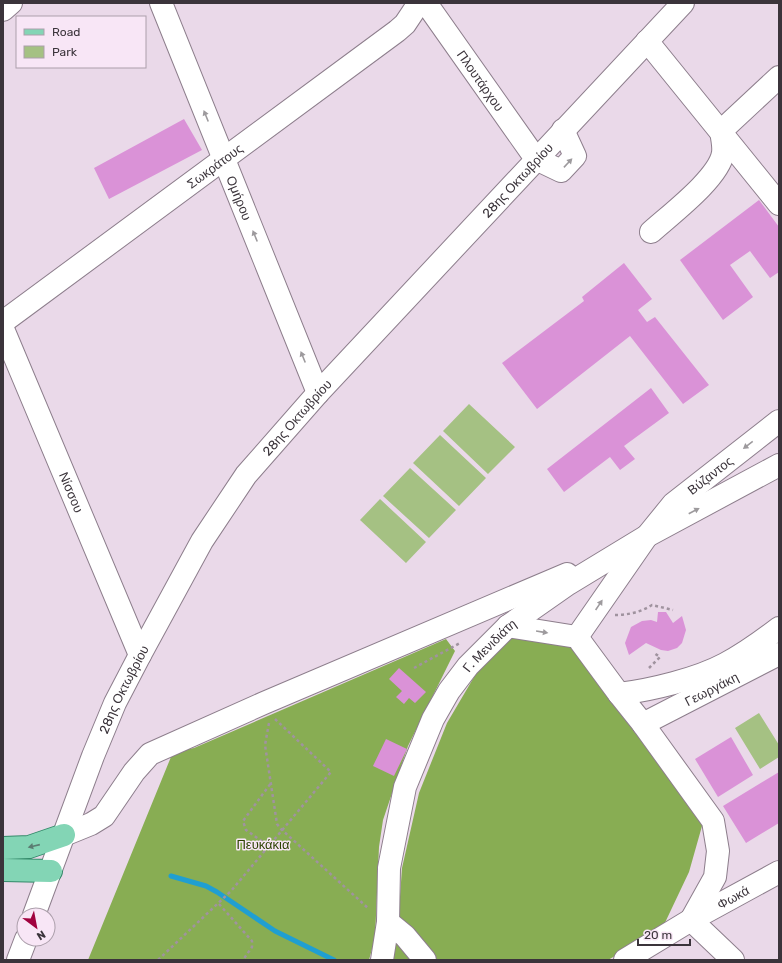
<svg xmlns="http://www.w3.org/2000/svg" width="782" height="963" viewBox="0 0 782 963" font-family="Rubik,sans-serif">
  <style>
    .green { fill: #a5c183 }
    .forest { fill: #88ad53 }
    .lines { fill: none; stroke-linecap: round; stroke-linejoin: round }
    .stream { stroke: #209fd1; stroke-width: 5 }
    .building { fill: #da92d7 }
    .minor-casing { stroke: #8d7e8c; stroke-width: 24 }
    .major-casing { stroke: #348a6a; stroke-width: 24 }
    .path { stroke: #a0939f; stroke-width: 2.5; stroke-dasharray: 3 3; stroke-linecap: butt }
    .minor { stroke: #fff; stroke-width: 22 }
    .major { stroke: #83d5b5; stroke-width: 22 }
    .oneway { fill: #9d9a9d }
    .oneway2 { fill: #5b7c72 }
    .labels { text-anchor: middle; dominant-baseline: central; stroke-width: 3; stroke-linejoin: round; paint-order: stroke }
    .street-label { font-size: 13px; fill: #3b343b; stroke: #f8e6f6 }
    .park-label { font-size: 13px; fill: #2c4200; stroke: #f8e6f6 }
  </style>
  <rect width="100%" height="100%" fill="#ead9e9"/>
  <path class="green" d="M469 404 515 447 488 474 443 431Z
    M440 435 486 478 459 506 413 463Z
    M410 468 456 510 429 538 383 496Z
    M380 499 426 542 406 563 360 520Z
    M759 713 779 745V757L760 769 735 728Z"/>
  <path class="forest" d="M513 633 573 642 704 819 689 872 662 929 608 960H433L398 925 402 868 419 793 447 723 477 672Z
    M446 639 455 651 408 746 383 820 379 847 375 938 369 960H88L173 752 194 748Z
    M398 936 420 960H392Z"/>
  <g class="lines">
    <path class="stream" d="M171 876 206 886 217 892 275 931 334 960"/>
  </g>
  <path class="building" d="M184 119 202 150 109 199 94 168Z
    M759 200 779 227V272L770 278 750 251 730 265 753 297 723 320 680 260Z
    M624 263 652 299 638 310 647 322 655 317 709 385 683 404 630 336 537 409 502 363 584 301 582 297Z
    M651 388 669 413 624 446 635 459 620 470 610 457 564 492 547 469Z
    M658 612H666L673 623 682 616 686 630 682 643 677 648 668 651 661 650 646 643 629 655 625 643 631 627 642 621 651 620 657 622Z
    M399 668 426 692 415 703 409 698 404 704 396 697 402 691 389 679Z
    M731 737 753 775 718 797 695 759Z
    M386 739 407 749 394 776 373 766Z
    M779 772V823L746 843 723 806Z"/>
  <g class="lines">
    <g class="minor-casing">
      <g id="minor">
        <path id="s1" d="M161 3 318 393"/>
        <path id="s2" d="M426 3 536 159 561 171 575 156 563 130"/>
        <path d="M3 10 11 3"/>
        <path d="M647 41 779 204"/>
        <path d="M721 131 779 77"/>
        <path d="M651 232C671 214 719 178 723 153 724 146 722 138 721 131"/>
        <path id="s3" d="M3 322 397 31 405 24 419 3"/>
        <path id="s4" d="M3 329 140 655"/>
        <path d="M508 626 577 637 619 694 643 724 713 821 718 851 715 877 691 920 733 960"/>
        <path id="s5" d="M577 637 647 536 673 504 779 421"/>
        <path d="M619 694C651 690 697 679 725 664 744 654 762 641 779 628"/>
        <path id="s6" d="M643 724 779 654"/>
        <path d="M64 835 91 824 104 816 134 772 150 754 264 703 567 574"/>
        <path id="s7" d="M34 915 93 756 115 703 140 655 202 541 246 475 318 393 683 3"/>
        <path d="M388 922 405 936 425 960"/>
        <path d="M18 960 26 939"/>
        <path id="s8" d="M382 960 388 922 389 868 405 787 433 719 449 691 468 666 508 626 568 584 647 536 779 465"/>
        <path id="s9" d="M625 960 691 920 779 872"/>
      </g>
    </g>
    <g class="major-casing">
      <path id="major" d="M3 848 29 847 64 835
        M3 870 51 871"/>
    </g>
    <path class="path" d="M615 615C628 615 641 612 652 605L673 610
      M414 668 460 643
      M649 668 660 657 654 653
      M269 723 265 745 277 824 281 829 369 909
      M267 845 246 830 243 821 271 783
      M219 904 252 941V947L243 960
      M158 960 231 891 331 772 275 719"/>
    <use href="#minor" class="minor"/>
    <use href="#major" class="major"/>
  </g>
  <defs><path id="oneway-solid" d="M-6-.8H1V-3.2L6.5 0L1 3.2V.8H-6Z"/></defs>
  <g class="oneway">
    <use href="#oneway-solid" transform="translate(206 116) rotate(-112)"/>
    <use href="#oneway-solid" transform="translate(568 163) rotate(-47)"/>
    <use href="#oneway-solid" transform="translate(255 236) rotate(-112)"/>
    <use href="#oneway-solid" transform="translate(303 357) rotate(-112)"/>
    <use href="#oneway-solid" transform="translate(748 445) rotate(142)"/>
    <use href="#oneway-solid" transform="translate(694 511) rotate(-28)"/>
    <use href="#oneway-solid" transform="translate(599 605) rotate(-56)"/>
    <use href="#oneway-solid" transform="translate(542 632) rotate(9)"/>
  </g>
  <use class="oneway2" href="#oneway-solid" transform="translate(34 846) rotate(167)"/>
  <g class="labels">
    <g class="street-label">
      <text stroke="none"><textPath href="#s2" startOffset="95">Πλουτάρχου</textPath></text>
      <text stroke="none"><textPath href="#s3" startOffset="263">Σωκράτους</textPath></text>
      <text stroke="none"><textPath href="#s7" startOffset="891">28ης Οκτωβρίου</textPath></text>
      <text stroke="none"><textPath href="#s1" startOffset="210">Ομήρου</textPath></text>
      <text stroke="none"><textPath href="#s7" startOffset="567">28ης Οκτωβρίου</textPath></text>
      <text stroke="none"><textPath href="#s5" startOffset="211">Βύζαντος</textPath></text>
      <text stroke="none"><textPath href="#s4" startOffset="177">Νίσσου</textPath></text>
      <text stroke="none"><textPath href="#s8" startOffset="342">Γ. Μενιδιάτη</textPath></text>
      <text stroke="none"><textPath href="#s6" startOffset="77">Γεωργάκη</textPath></text>
      <text stroke="none"><textPath href="#s7" startOffset="243">28ης Οκτωβρίου</textPath></text>
      <text stroke="none"><textPath href="#s9" startOffset="125">Φωκά</textPath></text>
    </g>
    <g class="park-label">
      <text x="263" y="844">Πευκάκια</text>
    </g>
  </g>
  <rect width="782" height="963" fill="none" stroke="#3b343b" stroke-width="8"/>
  <rect x="16" y="16" width="130" height="52" fill="#f8e6f6" stroke="#ac9fab"/>
  <rect x="24" y="29" width="20" height="6" fill="#83d5b5" stroke="#ac9fab"/>
  <text x="52" y="36" font-size="12" fill="#3b343b">Road</text>
  <rect x="24" y="46" width="20" height="12" fill="#a5c183" stroke="#ac9fab"/>
  <text x="52" y="56" font-size="12" fill="#3b343b">Park</text>
  <g transform="translate(36 927) rotate(148)"><circle r="19" fill="#f8e6f6" stroke="#ac9fab"/>
  <path d="M0-3L7 15L0 10L-7 15Z" fill="#a1023f"/>
  <text y="-6" font-size="11" font-weight="bold" text-anchor="middle" fill="#3b343b">N</text>
  </g>
  <path d="M638 939v6h52v-6" fill="none" stroke="#3b343b" stroke-width="2"/>
  <text x="644" y="939" font-size="12" fill="#3b343b" stroke="#f8e6f6" stroke-width="3" paint-order="stroke">20 m</text>
</svg>
